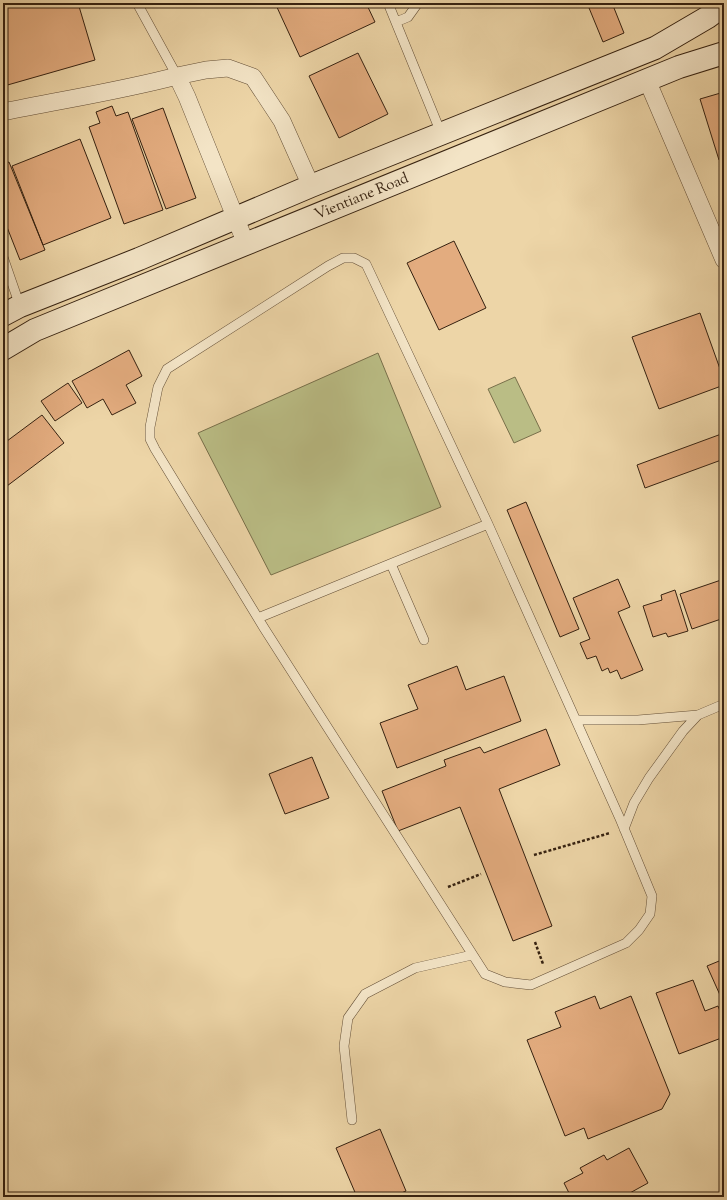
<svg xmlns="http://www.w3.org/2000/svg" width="727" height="1200" viewBox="0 0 727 1200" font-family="'Sorts Mill Goudy',serif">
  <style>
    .green { fill: #babd85; stroke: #786f4a }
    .building { fill: #e3ac7f; stroke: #352110 }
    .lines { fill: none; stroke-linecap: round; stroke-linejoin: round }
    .lane-casing { stroke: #634e36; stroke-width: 10 }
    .street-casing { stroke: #634e36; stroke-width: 18 }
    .secondary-casing { stroke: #352110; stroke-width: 24 }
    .path { stroke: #352110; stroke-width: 2.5; stroke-dasharray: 3 2; stroke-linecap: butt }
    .lane { stroke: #f3e4c6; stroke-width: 9 }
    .street { stroke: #f3e4c6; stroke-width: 17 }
    .secondary { stroke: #f3e4c6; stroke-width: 22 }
    .labels { text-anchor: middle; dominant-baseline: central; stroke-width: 3.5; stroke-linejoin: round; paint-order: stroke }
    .street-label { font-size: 15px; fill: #352110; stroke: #f3e4c6 }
  </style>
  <rect width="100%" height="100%" fill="#edd5a7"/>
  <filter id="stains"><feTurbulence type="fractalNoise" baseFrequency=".005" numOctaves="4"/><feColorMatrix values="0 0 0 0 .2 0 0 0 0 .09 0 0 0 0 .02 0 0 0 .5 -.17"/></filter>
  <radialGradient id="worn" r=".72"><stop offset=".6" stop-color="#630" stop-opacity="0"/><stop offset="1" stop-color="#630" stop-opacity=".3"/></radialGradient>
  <path class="green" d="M378 353 441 507 271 575 198 433Z
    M515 377 541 431 514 443 488 389Z"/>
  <path class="building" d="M3 3H78L95 60 4 86Z
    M275 3H366L375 22 300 57Z
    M587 3H612L624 33 603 42Z
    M358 53 388 114 339 138 309 76Z
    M724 92V158L719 160 700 99Z
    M112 106 116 116 128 112 163 210 124 224 89 127 100 123 96 112Z
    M163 108 196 198 166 209 132 119Z
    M80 139 111 218 43 245 12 166Z
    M9 162 45 250 20 260 3 217V164Z
    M454 241 486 308 439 330 407 263Z
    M700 313 724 380V385L659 409 632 337Z
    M129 350 142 376 126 385 136 403 112 415 103 399 87 408 72 381Z
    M68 383 82 403 55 421 41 401Z
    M42 415 64 443 7 486 3 482V444Z
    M724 433V459L645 488 637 465Z
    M526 502 579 629 560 637 507 510Z
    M618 579 630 607 618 612 643 670 621 679 617 670 610 673 608 668 602 671 596 656 587 659 580 643 590 639 573 598Z
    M724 579V618L692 629 680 594Z
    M675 590 688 631 668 637 666 633 653 637 643 606 662 600 661 595Z
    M457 666 466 690 504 676 521 721 397 768 380 723 418 709 408 685Z
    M546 729 560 765 499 789 552 926 513 941 460 807 398 831 382 791 446 766 444 760 480 747 484 753Z
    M312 757 329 798 285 814 269 774Z
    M724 959V1004L707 966Z
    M693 980 705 1011 718 1006 724 1021V1037L679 1054 656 993Z
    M595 996 600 1009 631 996 670 1094 662 1109 588 1139 584 1128 565 1136 527 1040 561 1027 555 1012Z
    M380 1129 406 1191 392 1197H357L336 1148Z
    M629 1148 648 1183 628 1194 629 1197H571L564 1183 583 1173 580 1168 604 1155 607 1160Z"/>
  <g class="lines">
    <g class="lane-casing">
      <path id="lane" d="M137 3 177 76
        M388 3 441 133
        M396 22 408 17 418 3
        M3 257 20 306
        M343 258H354L366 264 488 524 621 821 652 896 650 914 639 930 626 943 531 985 505 982 485 974 264 628 155 449 150 439V427L158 387 167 369 328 266Z
        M391 564 424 640
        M258 618 488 524
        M576 720H638L698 715 724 704
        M624 829 634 803 649 778 683 731 698 715
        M352 1120 344 1046 348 1018 365 994 415 968 472 955"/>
    </g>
    <g class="street-casing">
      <path id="street" d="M177 76 206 70 228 68 253 77 282 121 311 186
        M647 80 724 260
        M3 112C61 100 120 91 177 76L187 97 246 244"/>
    </g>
    <g class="secondary-casing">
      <g id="secondary">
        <path d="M3 315 20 306 139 259 311 186 655 48 708 17 724 5"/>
        <path id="s1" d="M3 349 35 330 679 67 724 53"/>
      </g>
    </g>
    <path class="path" d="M534 855 610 833
      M448 887 481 874
      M535 942 543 964"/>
    <use href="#lane" class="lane"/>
    <use href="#street" class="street"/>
    <use href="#secondary" class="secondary"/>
  </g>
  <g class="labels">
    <g class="street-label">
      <text stroke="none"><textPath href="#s1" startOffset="390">Vientiane Road</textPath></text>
    </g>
  </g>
  <rect width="727" height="1200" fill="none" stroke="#edd5a7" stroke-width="16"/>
  <rect x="4" y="4" width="719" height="1192" fill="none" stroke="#352110" stroke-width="2"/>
  <rect x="8" y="8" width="711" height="1184" fill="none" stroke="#352110"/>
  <rect width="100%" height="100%" filter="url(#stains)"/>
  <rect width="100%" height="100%" fill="url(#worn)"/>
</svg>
